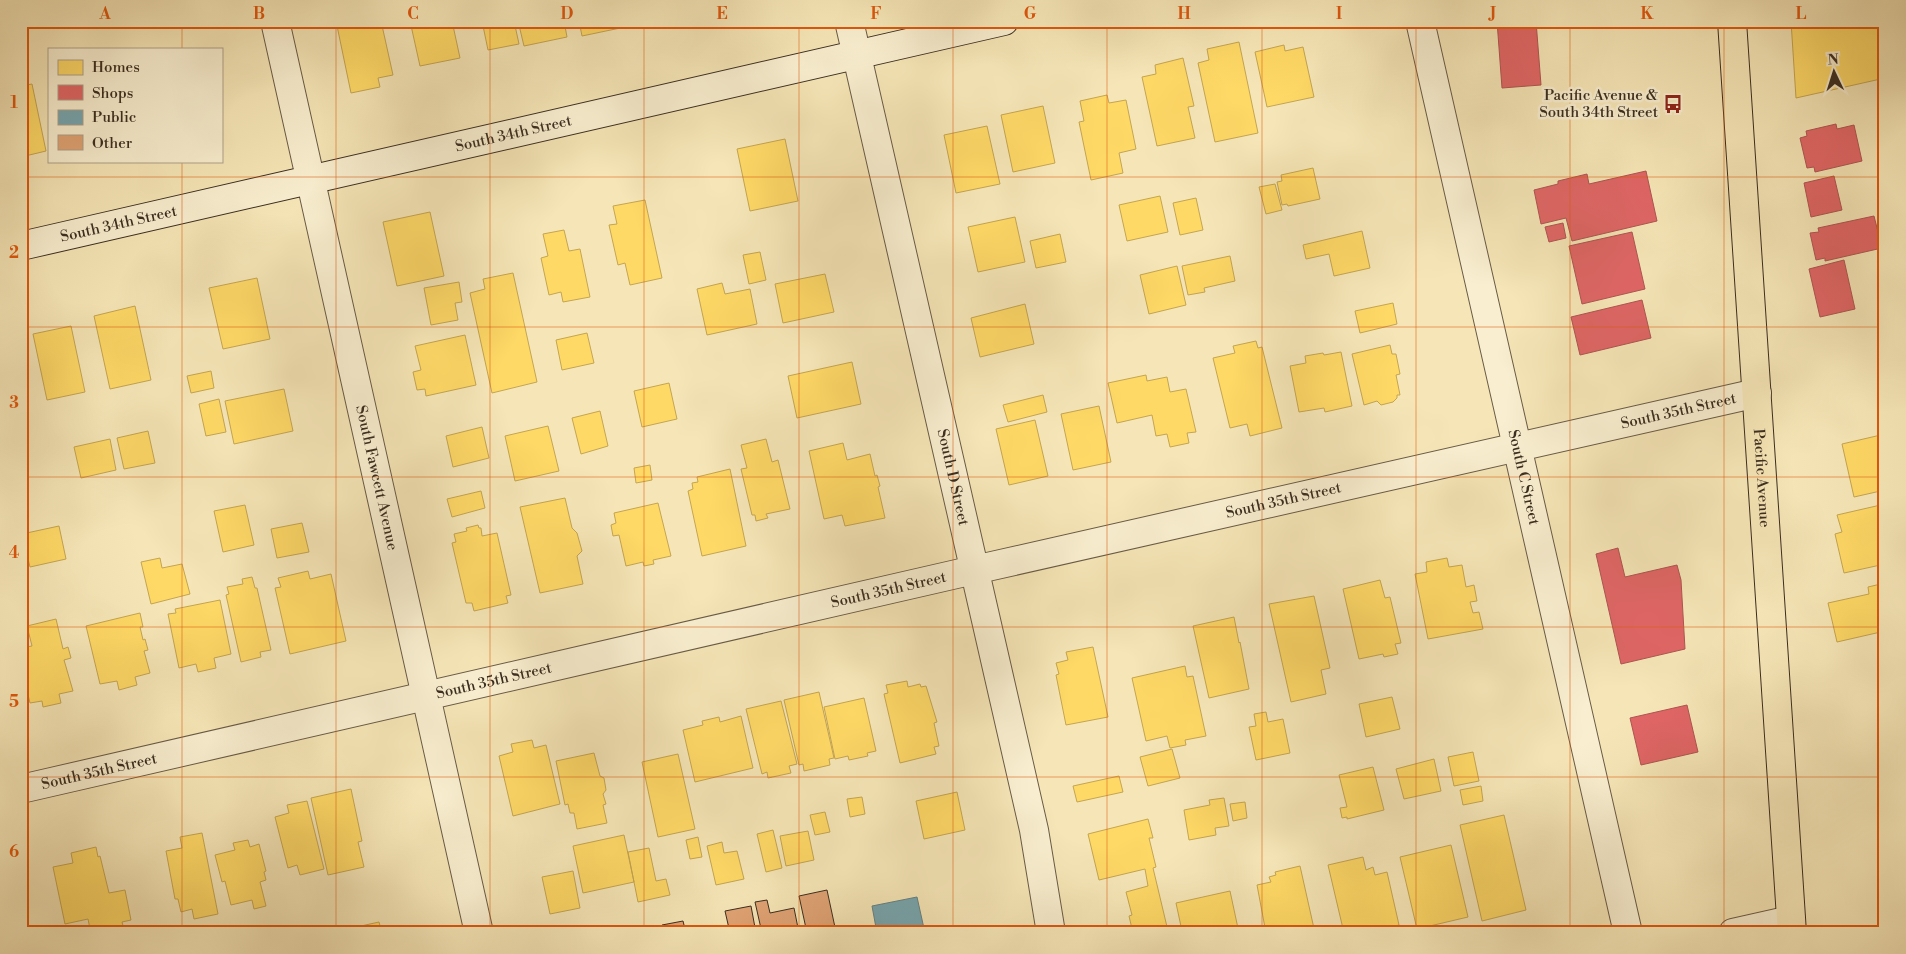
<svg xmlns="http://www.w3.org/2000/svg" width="1906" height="954" viewBox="0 0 1906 954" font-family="'Libre Bodoni',serif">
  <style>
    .homes { fill: #ffd966; stroke: #c4a551 }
    .shops { fill: #e06666; stroke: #ae5551 }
    .public { fill: #76a5af; stroke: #648184 }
    .building { fill: #e0a374; stroke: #3a2d20 }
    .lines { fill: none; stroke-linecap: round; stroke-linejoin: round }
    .street-casing { stroke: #695b46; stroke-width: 30 }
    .secondary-casing { stroke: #3a2d20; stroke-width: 30 }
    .primary-casing { stroke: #3a2d20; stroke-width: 30 }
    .street { stroke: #f9efd0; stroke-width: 28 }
    .secondary { stroke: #f9efd0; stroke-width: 28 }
    .primary { stroke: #f6e6b7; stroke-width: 28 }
    .grid { fill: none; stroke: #df570d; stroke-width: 1; stroke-opacity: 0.55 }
    .labels { text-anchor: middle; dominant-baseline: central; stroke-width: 5; stroke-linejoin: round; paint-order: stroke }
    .poi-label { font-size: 15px; fill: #3a2d20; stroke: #f9efd0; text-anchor: end }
    .street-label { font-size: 15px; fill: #3a2d20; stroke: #f9efd0 }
    .neatline { fill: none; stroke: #df570d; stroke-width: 2 }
    .grid-label { font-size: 16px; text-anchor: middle; font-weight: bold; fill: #df570d }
  </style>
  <rect width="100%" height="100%" fill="#f6e6b7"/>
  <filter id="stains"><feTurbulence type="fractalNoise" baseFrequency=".004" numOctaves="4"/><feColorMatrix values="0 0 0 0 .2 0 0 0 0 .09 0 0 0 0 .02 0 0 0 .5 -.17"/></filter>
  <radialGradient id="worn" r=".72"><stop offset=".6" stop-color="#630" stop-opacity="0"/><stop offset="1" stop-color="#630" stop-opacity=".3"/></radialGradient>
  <path class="homes" d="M336 21H381L393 75 378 78 380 87 351 93Z
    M410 21H452L460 58 420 66Z
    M482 21H514L519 44 488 50Z
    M518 21H564L567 37 524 46Z
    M579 21H624L625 27 582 36Z
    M1791 21H1885V78L1796 98Z
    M1239 42 1258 133 1215 142 1198 63 1209 60 1207 49Z
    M1284 45 1285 51 1303 47 1314 97 1267 107 1255 52Z
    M1183 58 1194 106 1188 107 1195 138 1157 146 1142 77 1156 74 1155 65Z
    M32 84 46 151 21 157V86Z
    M1107 95 1109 103 1126 100 1136 149 1119 153 1123 173 1091 180 1079 122 1084 121 1080 101Z
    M1043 106 1055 163 1013 172 1001 115Z
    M987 126 1000 184 956 193 944 135Z
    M785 139 798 201 750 211 737 149Z
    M1313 168 1320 199 1288 206 1287 204 1282 205 1277 182 1282 181 1281 175Z
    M1275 184 1282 210 1266 214 1259 187Z
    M1160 196 1168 232 1127 241 1119 205Z
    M1196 198 1203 230 1180 235 1173 203Z
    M645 200 662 278 630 285 625 263 618 265 609 225 617 224 613 206Z
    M430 212 444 276 397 286 383 222Z
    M1015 217 1025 262 978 272 968 227Z
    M564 230 569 251 580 249 590 297 563 302 561 292 549 295 541 258 548 256 543 234Z
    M1362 231 1370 268 1334 276 1329 254 1306 259 1303 245Z
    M1060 234 1066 262 1036 268 1030 241Z
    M760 252 766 280 749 284 743 255Z
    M1230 256 1235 281 1204 288 1205 292 1188 295 1182 266Z
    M1177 266 1186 305 1149 314 1140 275Z
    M513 273 537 382 492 393 470 293 485 289 483 279Z
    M825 274 834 312 783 323 775 284Z
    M257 278 270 339 223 349 209 288Z
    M459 282 462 302 455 303 458 320 431 325 424 288Z
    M722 283 725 294 750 289 757 324 707 335 697 289Z
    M1393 303 1397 324 1360 333 1355 311Z
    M1025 304 1034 344 980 357 971 318Z
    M135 306 151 380 110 389 94 316Z
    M71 326 85 392 47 400 33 334Z
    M587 333 594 363 562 370 556 340Z
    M465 335 476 385 426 396 425 389 417 390 413 372 421 370 415 346Z
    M1256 341 1258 348 1262 347 1282 428 1250 436 1247 424 1230 428 1213 358 1235 353 1233 346Z
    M1390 345 1392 354H1396L1400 374 1396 375 1400 395H1397V398L1393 402 1381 405 1377 401 1364 405 1352 354Z
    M1341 352 1352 406 1325 412 1324 408 1299 412 1290 366 1306 363 1305 356 1323 353 1324 355Z
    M852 362 861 404 797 418 788 376Z
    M211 371 214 388 191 393 187 376Z
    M1146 375 1147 381 1167 377 1170 392 1186 389 1196 432 1187 433 1189 443 1170 447 1167 434 1156 436 1152 415 1117 423 1108 383Z
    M669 383 677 419 642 427 634 391Z
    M284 389 293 431 234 444 225 401Z
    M1043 395 1047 412 1008 422 1003 405Z
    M219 399 226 432 206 436 199 404Z
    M1099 406 1111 462 1073 470 1061 414Z
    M600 411 608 446 581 454 572 418Z
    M1035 420 1048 476 1009 485 996 429Z
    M548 426 559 471 515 481 505 436Z
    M482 427 489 458 453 467 446 436Z
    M148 431 155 463 124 469 117 438Z
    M1885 434V465L1881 466 1885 490 1854 497 1842 444Z
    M110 439 116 470 81 478 74 447Z
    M766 439 772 462 778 460 790 509 766 514 768 518 756 521 755 515H752L741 469 747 468 741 445Z
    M843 443 847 460 870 454 875 476 877 475 880 486 878 487 885 518 845 526 842 515 824 519 809 451Z
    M650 465 652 480 636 483 634 468Z
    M730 469 746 546 702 556 688 491 693 489 692 483 698 482 697 477Z
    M481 491 485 508 452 517 447 499Z
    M565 498 572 528 577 533 582 551 577 556 583 584 540 593 520 507Z
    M658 503 671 556 653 560 654 564 644 566 643 562 626 566 619 535 613 536 611 525 616 523 614 513Z
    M1885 504V564L1844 573 1835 534 1842 532 1837 515Z
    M245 505 254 545 223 552 214 511Z
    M302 523 309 552 277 558 271 529Z
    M478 525 479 528H481L482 536 497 533 511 595 506 596 508 603 474 611 472 603H466L452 543 456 542 454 534 467 531 466 528Z
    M59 526 66 559 30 567 22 534Z
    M160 558 162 568 182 564 190 594 151 604 141 562Z
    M1447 558 1449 567 1462 565 1466 587 1474 585 1477 601 1470 602 1473 613 1479 612 1483 629 1428 639 1415 574 1427 572 1426 562Z
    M308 571 310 579 331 574 346 641 290 654 275 588 281 587 278 578Z
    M252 577 255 588H257L271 650 260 652 261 657 241 662 226 595 229 594 227 587 243 584 242 579Z
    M1380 580 1385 598 1390 597 1401 643 1395 644 1398 654 1384 657 1383 654 1359 659 1343 589Z
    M1885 583V631L1837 642 1828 603 1869 594 1868 587Z
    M1314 596 1330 668 1321 670 1326 694 1291 702 1269 604Z
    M220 600 231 654 214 658 216 668 198 672 196 664 179 668 168 614 176 613 175 609Z
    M140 613 143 627H140L143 640 145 639 148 650 144 651 150 673 135 677 137 685 119 690 117 681 100 684 86 626Z
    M1234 617 1239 643 1240 642 1249 689 1209 698 1193 626Z
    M56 619 63 649 68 647 71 658 64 660 73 691 59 694 61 703 43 707 42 701 30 703 21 666V648L32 646 27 626Z
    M1093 647 1108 717 1066 725 1056 675 1059 674 1056 663 1068 660 1066 652Z
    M1185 666 1187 677 1193 676 1206 736 1185 740 1186 745 1170 748 1167 736 1146 741 1132 678Z
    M907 681 908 687 920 684 921 687 926 686 937 722 934 723 939 746 934 747 936 754 900 763 884 694 888 693 886 685Z
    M819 692 834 758 829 759 830 765 804 771 803 764 799 765 784 700Z
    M1392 697 1400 729 1366 737 1359 704Z
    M864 698 876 751 867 753 868 756 849 760 848 756 835 759 824 707Z
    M781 701 797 764 789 766 791 773 768 778 767 772 762 774 746 709Z
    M1266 712 1268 722 1283 719 1290 753 1256 760 1249 727 1256 726 1254 714Z
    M741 716 753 768 695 782 683 730 703 725 702 721 719 717 720 722Z
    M532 740 534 748 546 745 560 804 513 816 499 756 513 752 511 744Z
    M1172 749 1180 778 1148 786 1140 757Z
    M1473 752 1479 781 1454 786 1448 757Z
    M594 753 600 776 604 778 606 790 603 794 606 804 603 805 607 823 577 829 574 813H570L568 804 565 805 556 761Z
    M678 754 695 829 658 837 642 762Z
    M1434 759 1441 791 1404 799 1396 769Z
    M1373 767 1384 810 1347 819V817L1342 818 1340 808 1347 807 1339 775Z
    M1119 776 1123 792 1077 802 1073 786Z
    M1481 786 1483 801 1463 805 1460 790Z
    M351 789 362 841 358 842 364 867 328 875 311 798Z
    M957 792 965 830 924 839 916 801Z
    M862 797 865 814 850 817 847 799Z
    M1224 798 1229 826 1215 828 1216 835 1189 840 1184 810 1210 805 1209 800Z
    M307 801 324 869 300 875 297 865 288 868 275 817 289 813 287 805Z
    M1245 802 1247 818 1233 821 1230 804Z
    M825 812 830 832 815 835 810 815Z
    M1504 815 1526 910 1482 921 1460 825Z
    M1148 819 1153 838H1149L1156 867 1153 868 1168 931 1159 933H1133L1129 916 1132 915 1126 892 1148 886 1145 869 1099 880 1088 834Z
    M773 830 782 868 766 872 757 834Z
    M808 831 814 860 786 866 780 836Z
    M202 833 218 914 194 919 192 909 181 912 178 899H175L166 851 182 848 180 837Z
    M624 835 634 882 583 893 573 846Z
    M698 837 702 857 690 859 686 840Z
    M248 840 250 847 259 844 266 871 264 872 266 880 260 882 266 906 254 909 252 900 231 905 225 881 222 882 215 855 235 850 233 843Z
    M722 842 724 853 737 851 744 879 716 885 707 846Z
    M1451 845 1468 917 1417 929 1400 857Z
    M96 847 98 857 100 856 109 893 125 890 131 920 122 922 125 933H105L104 926 90 929 88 919 65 924 53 867 73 863 71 853Z
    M649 848 656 881 666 879 670 895 638 902 628 852Z
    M1363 857 1366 870 1373 867 1375 875 1387 872 1399 925 1369 933H1344L1328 865Z
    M1300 866 1315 933H1266L1257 885 1271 882 1269 877 1276 875 1275 872Z
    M573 871 580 908 550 914 542 877Z
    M1230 891 1239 933H1187L1186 930 1182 931 1176 903Z
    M379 922 382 933H343V930Z"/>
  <path class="shops" d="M1497 21H1536L1541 85 1502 88Z
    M1836 124 1837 129 1854 125 1862 161 1815 172 1814 167 1807 168 1800 138 1807 136 1806 131Z
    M1646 171 1657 221 1572 241 1566 218 1541 224 1534 190 1558 184V181L1587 174 1589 184Z
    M1834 176 1842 210 1811 217 1804 183Z
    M1874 216 1882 248 1825 261V258L1816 260 1810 233 1819 232 1818 228Z
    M1563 223 1566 238 1549 242 1545 227Z
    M1632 232 1645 289 1582 304 1569 246Z
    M1844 260 1855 309 1820 317 1809 269Z
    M1642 300 1651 338 1580 355 1571 317Z
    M1618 548 1625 577 1677 565 1681 580 1685 649 1621 664 1596 554Z
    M1687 705 1698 752 1641 765 1630 718Z"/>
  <path class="public" d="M917 897 925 933H877L872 906Z"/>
  <path class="building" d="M827 890 836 932 807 933 799 896Z
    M767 900 770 913 794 908 799 933H762L755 902Z
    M751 906 756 933H730L725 911Z
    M683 921 686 933H664L662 925Z"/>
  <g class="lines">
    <g class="street-casing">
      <g id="street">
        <path id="s1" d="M275 21 479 933"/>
        <path id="s2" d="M849 21 1034 830 1051 933"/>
        <path id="s3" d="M1420 21 1628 933"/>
        <path id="s4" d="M21 789 974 570 1757 393"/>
        <path d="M1733 933 1791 920"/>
      </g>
    </g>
    <g class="secondary-casing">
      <g id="secondary">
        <path id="s5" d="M21 246 1004 21"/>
      </g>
    </g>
    <g class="primary-casing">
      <g id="primary">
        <path id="s6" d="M1732 21 1792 933"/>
      </g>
    </g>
    <use href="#street" class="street"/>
    <use href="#secondary" class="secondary"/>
    <use href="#primary" class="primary"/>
  </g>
  <path class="grid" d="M182 21V49M336 21V933M490 21V933M644 21V933M799 21V933M953 21V933M1107 21V933M1262 21V933M1416 21V933M1570 21V933M1724 21V933M182 161V933M21 177H1885M21 327H1885M21 477H1885M21 627H1885M21 777H1885"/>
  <defs>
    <g id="bus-bare" transform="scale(1.5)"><path d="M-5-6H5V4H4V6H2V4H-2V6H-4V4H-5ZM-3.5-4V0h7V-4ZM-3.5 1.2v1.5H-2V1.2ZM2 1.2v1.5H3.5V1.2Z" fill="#8f2418" stroke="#f9efd0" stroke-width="2.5" paint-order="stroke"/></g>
  </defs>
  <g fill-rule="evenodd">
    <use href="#bus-bare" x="1673" y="104"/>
  </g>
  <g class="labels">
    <g class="poi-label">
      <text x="1658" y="95">Pacific Avenue &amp;<tspan x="1658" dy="17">South 34th Street</tspan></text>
    </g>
    <g class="street-label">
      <text stroke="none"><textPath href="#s5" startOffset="505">South 34th Street</textPath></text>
      <text stroke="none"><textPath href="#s5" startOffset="100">South 34th Street</textPath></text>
      <text stroke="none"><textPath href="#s4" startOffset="1700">South 35th Street</textPath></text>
      <text stroke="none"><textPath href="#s2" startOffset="468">South D Street</textPath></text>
      <text stroke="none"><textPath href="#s1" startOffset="468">South Fawcett Avenue</textPath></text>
      <text stroke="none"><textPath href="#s3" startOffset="468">South C Street</textPath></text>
      <text stroke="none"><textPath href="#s6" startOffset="458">Pacific Avenue</textPath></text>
      <text stroke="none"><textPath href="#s4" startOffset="1295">South 35th Street</textPath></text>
      <text stroke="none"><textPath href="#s4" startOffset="890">South 35th Street</textPath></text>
      <text stroke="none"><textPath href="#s4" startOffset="485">South 35th Street</textPath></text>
      <text stroke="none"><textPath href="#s4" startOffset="80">South 35th Street</textPath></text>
    </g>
  </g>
  <rect width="1906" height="954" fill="none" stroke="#f6e6b7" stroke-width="55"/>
  <rect x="48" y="48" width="175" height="115" fill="#f9efd0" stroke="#ada18a"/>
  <rect x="58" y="60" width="25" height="15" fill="#ffd966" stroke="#ada18a"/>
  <text x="92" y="72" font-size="15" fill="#3a2d20">Homes</text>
  <rect x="58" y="85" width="25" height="15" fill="#e06666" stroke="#ada18a"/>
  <text x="92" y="98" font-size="15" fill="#3a2d20">Shops</text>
  <rect x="58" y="110" width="25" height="15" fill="#76a5af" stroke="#ada18a"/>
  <text x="92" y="122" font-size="15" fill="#3a2d20">Public</text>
  <rect x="58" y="135" width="25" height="15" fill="#e0a374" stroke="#ada18a"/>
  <text x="92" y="148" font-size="15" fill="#3a2d20">Other</text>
  <g transform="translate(1834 72) rotate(356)" stroke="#f9efd0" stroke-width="4" paint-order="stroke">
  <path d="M0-4L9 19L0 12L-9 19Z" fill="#3a2d20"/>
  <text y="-8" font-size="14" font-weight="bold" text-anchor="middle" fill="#3a2d20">N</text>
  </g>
  <rect x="28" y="28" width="1850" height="898" class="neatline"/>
  <g class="grid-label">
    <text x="105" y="19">A</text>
    <text x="259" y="19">B</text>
    <text x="413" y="19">C</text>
    <text x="567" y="19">D</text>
    <text x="722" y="19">E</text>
    <text x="876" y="19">F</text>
    <text x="1030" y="19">G</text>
    <text x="1184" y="19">H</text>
    <text x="1339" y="19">I</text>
    <text x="1493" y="19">J</text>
    <text x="1647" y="19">K</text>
    <text x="1801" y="19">L</text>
    <text x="14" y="108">1</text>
    <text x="14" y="258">2</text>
    <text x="14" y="408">3</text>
    <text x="14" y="558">4</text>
    <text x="14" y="707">5</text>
    <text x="14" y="857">6</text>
  </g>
  <rect width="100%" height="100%" filter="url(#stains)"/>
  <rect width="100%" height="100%" fill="url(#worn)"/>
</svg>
